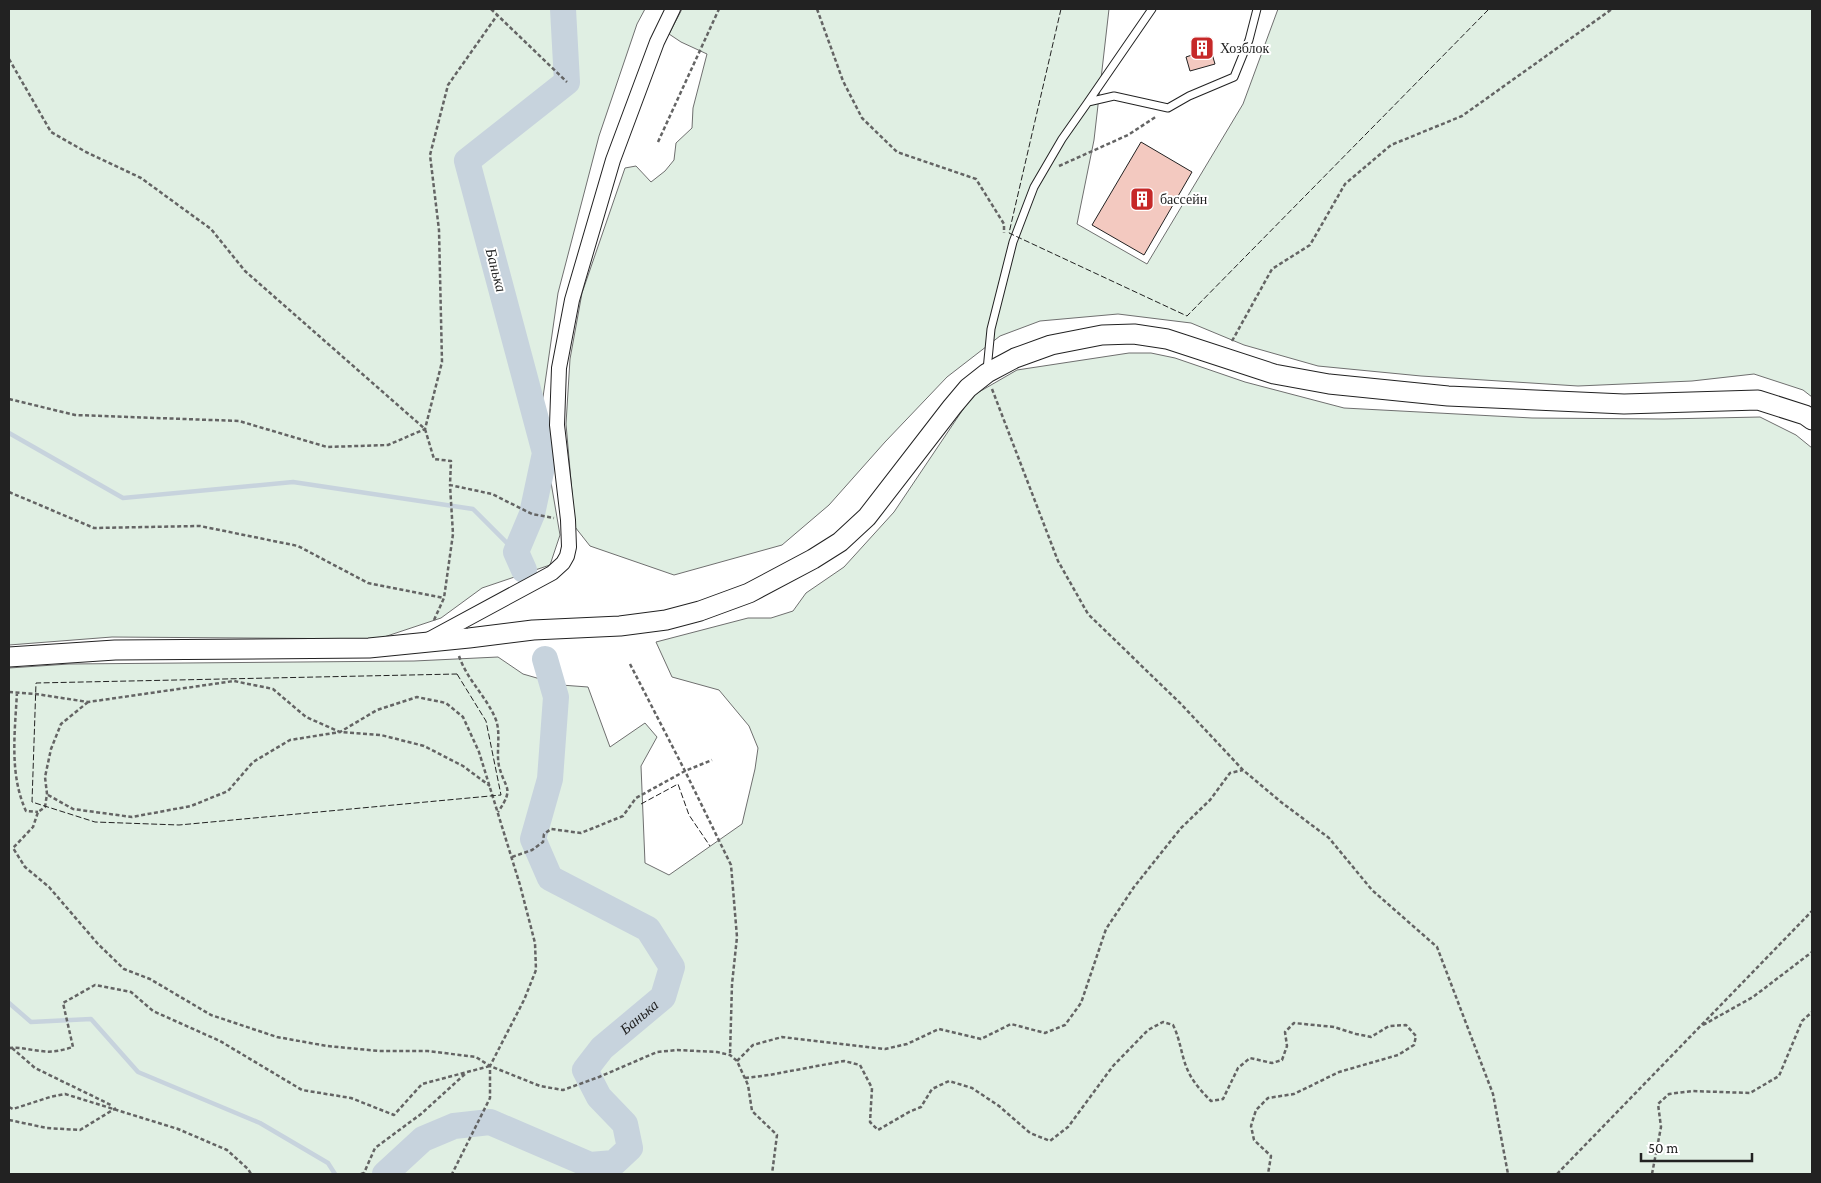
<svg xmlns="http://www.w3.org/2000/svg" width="1821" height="1183" viewBox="0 0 1821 1183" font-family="'Crimson Pro',serif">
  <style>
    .green { fill: #e0efe3; stroke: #6f6f6f }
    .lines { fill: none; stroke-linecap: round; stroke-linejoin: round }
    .stream { stroke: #c7d3dd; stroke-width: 4.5 }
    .river { stroke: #c7d3dd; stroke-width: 26 }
    .building { fill: #f3c9c0; stroke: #222 }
    .lane-casing { stroke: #222; stroke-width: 9 }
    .street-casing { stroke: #222; stroke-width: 16 }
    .secondary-casing { stroke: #222; stroke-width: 21 }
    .path { stroke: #646464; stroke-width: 2.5; stroke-dasharray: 4 2.5; stroke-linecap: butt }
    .lane { stroke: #fff; stroke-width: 7 }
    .street { stroke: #fff; stroke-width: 14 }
    .secondary { stroke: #fff; stroke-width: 19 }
    .fence { stroke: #222; stroke-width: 1; stroke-dasharray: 6 2.5; stroke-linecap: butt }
    .labels { text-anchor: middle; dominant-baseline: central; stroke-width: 4; stroke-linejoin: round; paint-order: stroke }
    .poi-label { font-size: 14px; fill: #222; stroke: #fff; text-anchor: start }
    .water-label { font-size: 15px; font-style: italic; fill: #222; stroke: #fff }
  </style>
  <rect width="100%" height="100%" fill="#fff"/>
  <path class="green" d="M9 9H645L637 24 599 136 558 293 540 418 560 535 550 565 482 588 441 618 378 639 112 637 9 645Z
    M682 9H1109L1094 140 1077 224 1147 264 1243 104 1278 9H1812V397L1803 390 1754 374 1692 381 1578 386 1421 376 1318 366 1244 345 1191 323 1118 314 1040 321 1000 336 947 377 885 442 829 505 782 545 674 575 590 546 575 527 566 424 570 359 582 293 625 168 636 166 651 182 665 171 674 160 676 143 692 128 693 108 707 54 681 42 669 34Z
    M1129 353H1151L1175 358 1245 382 1344 408 1532 418 1664 419 1760 417 1796 435 1812 448V1174H9V668L69 664 414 661 498 657 523 674 561 685 588 687 610 747 645 723 657 737 641 766 645 863 669 875 742 824 755 769 758 748 749 726 719 690 672 677 656 642 748 618H771L793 611 806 593 844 567 894 512 972 396 1017 370Z"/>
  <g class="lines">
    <path class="stream" d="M9 433 123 498 293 482 473 509 516 552
      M9 1003 31 1022 91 1019 138 1072 260 1123 328 1163 335 1174"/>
    <g class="river">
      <path d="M524 570 516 552 532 514 545 453 467 161 567 82 563 9"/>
      <path id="s1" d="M385 1174 423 1139 454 1126 490 1122 590 1165 614 1163 630 1148 625 1124 599 1097 585 1070 602 1048 663 997 672 967 648 929 550 878 533 839 550 779 556 697 545 659"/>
    </g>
  </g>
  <path class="building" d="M1207 37 1215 64 1190 71 1186 57 1195 54 1191 41Z
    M1141 142 1192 172 1144 255 1092 225Z"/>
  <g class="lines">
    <g class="lane-casing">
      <path id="lane" d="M1088 102 1152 9
        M987 370 991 329 1013 242 1034 187 1062 139 1088 102 1114 96 1168 108 1189 96 1234 77 1249 40 1257 9"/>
    </g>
    <g class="street-casing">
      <path id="street" d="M428 640 552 573 563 563 567 556 569 547 568 520 557 425 559 368 572 300 613 160 657 42 673 9"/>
    </g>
    <g class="secondary-casing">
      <path id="secondary" d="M9 657 115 650 369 648 469 638 533 630 620 626 666 620 700 611 749 593 813 559 840 542 867 517 952 407 968 388 987 373 1015 358 1051 345 1102 335 1134 334 1167 339 1274 374 1329 384 1448 396 1624 404 1758 400 1805 415 1812 420"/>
    </g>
    <path class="path" d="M491 9 567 82
      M817 9 843 81 862 118 897 152 976 179 1004 224V233
      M9 59 51 132 86 152 141 178 211 229 245 271 425 429 434 459 451 461 450 485 492 494 532 514 554 518
      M658 142 719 9
      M1059 166 1128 135 1157 116
      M1232 341 1272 269 1310 245 1345 184 1391 145 1462 116 1612 9
      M992 389 1058 561 1088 614 1181 704 1243 770 1281 802 1329 838 1372 890 1437 947 1493 1094 1508 1174
      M9 399 75 415 239 421 327 447 388 445 425 429 442 362 439 230 430 155 448 85 498 14
      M9 492 94 528 200 526 298 546 368 583 444 598
      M434 620 444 598 453 534 450 485
      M459 656C467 680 487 697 496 720 501 734 496 752 499 766 505 790 515 787 498 812
      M630 664 685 771 731 865 737 937 732 984 730 1055
      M9 692 36 694 88 702 234 681 273 689 306 717 340 732 381 735 424 746 463 766 490 786
      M17 692C15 732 9 774 26 811L38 812
      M88 702 61 724 51 749 45 777 47 794 45 807 38 812 33 827 13 848 25 867 49 887 98 944 124 969 150 979 211 1015 277 1037 327 1046 379 1051H428L476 1057 490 1066 540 1086 563 1090 599 1077 657 1052 677 1050 717 1052 730 1055 737 1061 748 1085 752 1111 777 1135 772 1174
      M48 795 73 809 132 817 191 806 228 791 253 762 290 740 340 732 377 710 417 697 446 703 463 717 479 752 520 885 535 943 536 970 524 1000 490 1066V1098L452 1174
      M512 857 532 850 543 842 544 834 551 829 581 833 623 816 636 798 685 771 712 760
      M1703 1025 1753 997 1812 952
      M9 1048C20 1047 30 1050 41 1051 53 1053 63 1050 73 1047L63 1003 95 985 131 992 153 1011 220 1041 302 1090 351 1098 394 1115 422 1084 490 1066
      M12 1048 35 1068 111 1105
      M737 1061 753 1045 782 1037 885 1049 907 1044 939 1029 981 1039 1011 1024 1045 1033 1065 1025 1081 1003 1106 929 1134 887 1181 828 1210 800 1230 773 1243 770
      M745 1078 769 1075 844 1061 860 1065 872 1088 870 1122 878 1130 909 1112 921 1107 932 1089 949 1081 972 1088 999 1106 1030 1133 1050 1141 1068 1127 1113 1066 1148 1030 1163 1022 1173 1025C1180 1039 1181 1053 1186 1066 1191 1080 1201 1091 1211 1101L1223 1099 1238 1068 1250 1058 1272 1063 1282 1060 1287 1046 1285 1032 1294 1023 1334 1027 1356 1034 1371 1037 1389 1026 1406 1025 1416 1036 1414 1045 1398 1055 1339 1072 1294 1094 1268 1098 1256 1110 1251 1126 1254 1140 1271 1156 1268 1174
      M9 1107 13 1109 50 1097 65 1094 178 1129 227 1150 248 1169 251 1174
      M9 1120 47 1128 80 1130 116 1108
      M361 1174 364 1173 375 1148 421 1114 465 1074
      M1557 1174 1812 911
      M1652 1174 1661 1127 1658 1104 1669 1094 1692 1091 1750 1093 1779 1076 1802 1021 1812 1012"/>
    <use href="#lane" class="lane"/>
    <use href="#street" class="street"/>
    <use href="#secondary" class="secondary"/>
    <path class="fence" d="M1061 9 1009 233 1187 316 1489 9
      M457 674 486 721 501 795 179 825 95 822 32 802 36 683Z
      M641 804 678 784 689 815 710 846"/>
  </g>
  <defs>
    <g id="building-square" transform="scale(1.25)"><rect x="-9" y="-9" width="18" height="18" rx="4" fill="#c62828" stroke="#fff"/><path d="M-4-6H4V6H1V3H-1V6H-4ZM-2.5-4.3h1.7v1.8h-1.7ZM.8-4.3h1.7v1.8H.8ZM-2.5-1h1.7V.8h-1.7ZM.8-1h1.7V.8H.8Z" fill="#fff"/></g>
  </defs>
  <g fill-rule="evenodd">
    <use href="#building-square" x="1202" y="48"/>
    <use href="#building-square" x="1142" y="199"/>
  </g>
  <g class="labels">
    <g class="poi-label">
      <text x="1220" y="48">Хозблок</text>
      <text x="1160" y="199">бассейн</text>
    </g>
    <g class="water-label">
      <text transform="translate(496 270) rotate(75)">Банька</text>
      <text stroke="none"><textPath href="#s1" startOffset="445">Банька</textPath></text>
    </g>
  </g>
  <rect width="1821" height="1183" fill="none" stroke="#222222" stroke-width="20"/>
  <path d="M1641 1153v8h111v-8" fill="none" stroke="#222222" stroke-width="2.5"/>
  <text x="1648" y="1153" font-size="15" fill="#222222" stroke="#ffffff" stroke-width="4" paint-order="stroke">50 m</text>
</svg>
